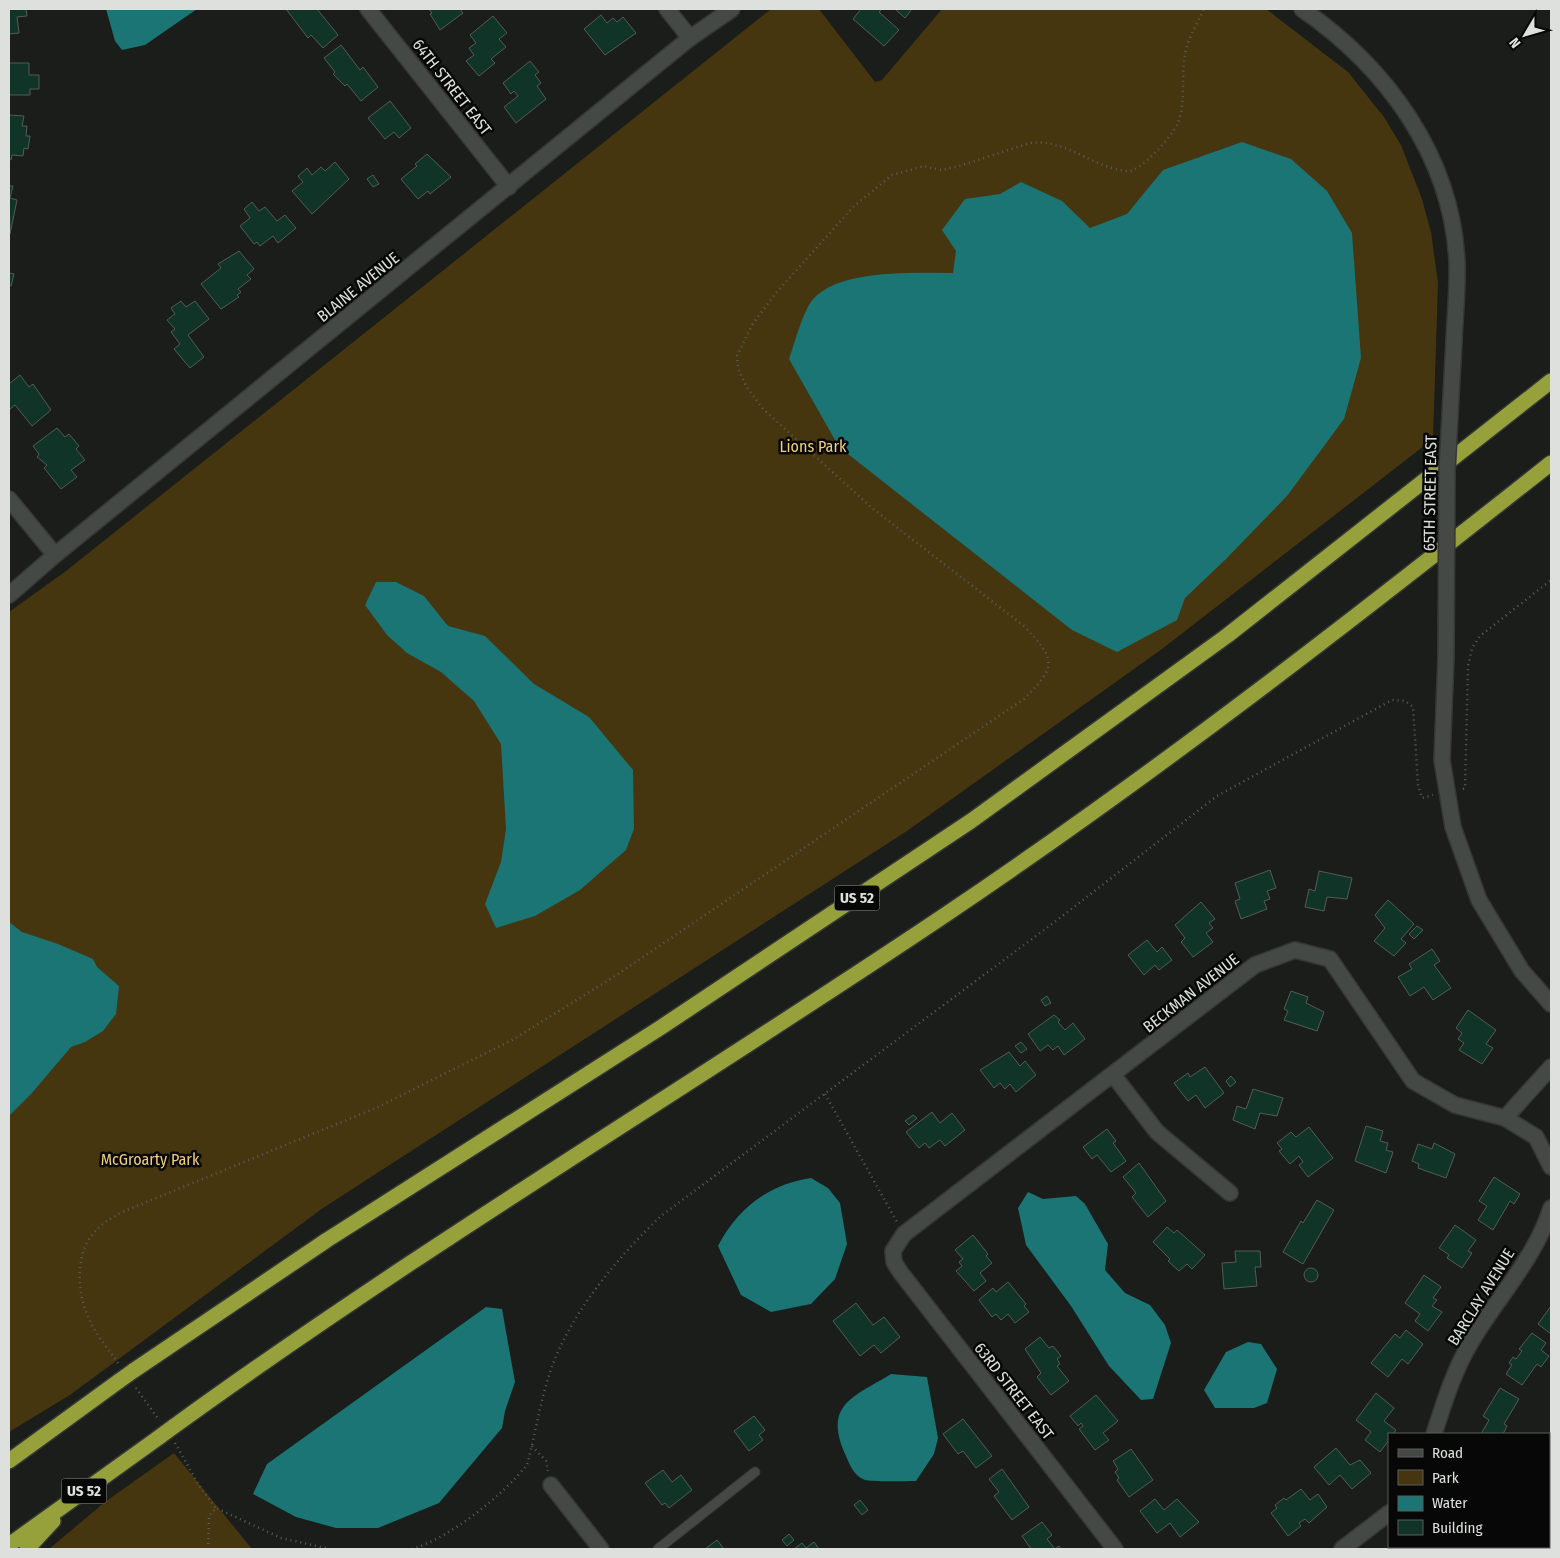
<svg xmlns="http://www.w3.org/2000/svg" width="1560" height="1558" viewBox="0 0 1560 1558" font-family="'Fira Sans Condensed',sans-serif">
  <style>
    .green { fill: #453610 }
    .water { fill: #1a7574 }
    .building { fill: #103528; stroke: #555b58 }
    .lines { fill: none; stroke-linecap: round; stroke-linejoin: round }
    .service-casing { stroke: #353735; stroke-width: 11 }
    .minor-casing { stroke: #353735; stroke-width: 18 }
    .tertiary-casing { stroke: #353735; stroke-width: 18 }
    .motorway-casing { stroke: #353735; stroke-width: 18 }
    .path { stroke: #5b5e5a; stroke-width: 2.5; stroke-dasharray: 1 4; stroke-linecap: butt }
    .service { stroke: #454945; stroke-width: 9 }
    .minor { stroke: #454945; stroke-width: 15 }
    .tertiary { stroke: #454945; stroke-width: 15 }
    .motorway { stroke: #97a13b; stroke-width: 15 }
    .tertiary-bridge-casing { stroke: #353735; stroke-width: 18; stroke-linecap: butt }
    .motorway-bridge-casing { stroke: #353735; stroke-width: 18; stroke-linecap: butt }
    .tertiary-bridge { stroke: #454945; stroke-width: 15 }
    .motorway-bridge { stroke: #97a13b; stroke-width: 15 }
    .labels { text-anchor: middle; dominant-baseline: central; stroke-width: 5; stroke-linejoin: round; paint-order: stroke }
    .shield { fill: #060706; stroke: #9c9f9c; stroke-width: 1 }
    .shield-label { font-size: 15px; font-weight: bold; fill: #dde0dd }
    .street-label { font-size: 16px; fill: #dde0dd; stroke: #060706 }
    .park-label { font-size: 16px; fill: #f2cf7b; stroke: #060706 }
  </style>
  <rect width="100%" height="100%" fill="#1a1d19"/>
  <path class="green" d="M771 9H819L875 82 882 80 942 9H1266L1348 72 1384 117 1401 145 1422 199 1431 232 1438 283 1433 439 1162 649 907 831 323 1208 70 1395 9 1432V612L66 571Z
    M174 1453 252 1549H49L105 1502Z"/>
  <path class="water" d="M106 9H197L145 45 122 50 115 41Z
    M1242 142 1291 159 1327 191 1352 233 1361 358 1344 419 1287 496 1226 559 1185 598 1177 620 1117 652 1072 630 839 447 789 359C795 342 800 321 809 305 830 268 916 273 953 273L956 251 942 230 965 199 1000 194 1021 182 1062 201 1090 228 1127 214 1163 170Z
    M376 582H396L424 596 448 626 485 636 534 684 589 717 633 770 634 829 626 850 580 890 535 916 496 928 485 904 501 862 506 829 501 744 474 701 441 672 407 653 387 635 365 605Z
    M9 922 22 932 58 944 93 959 97 967 119 986 116 1014 103 1031 85 1042 71 1047 32 1093 9 1116Z
    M811 1178 828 1188 840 1203 847 1244 835 1279 811 1304 771 1312 741 1295 718 1246C737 1209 769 1184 811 1178Z
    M1028 1192 1043 1199 1076 1196 1085 1204 1108 1244 1105 1270 1125 1293 1150 1305 1165 1325 1171 1343 1153 1399 1141 1400 1109 1366 1071 1306 1026 1245 1018 1208Z
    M486 1307 502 1309 515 1382 505 1411 502 1428 439 1503 378 1528H336L296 1517 253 1494 267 1464Z
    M1248 1342 1261 1344 1277 1369 1267 1403 1254 1408H1215L1204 1390 1226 1352Z
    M891 1374 927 1377 938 1438 934 1454 916 1481C907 1481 870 1482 865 1480 853 1475 850 1465 845 1454 823 1404 854 1397 891 1374Z"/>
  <path class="building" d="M9 9H26L27 16 17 17 19 33 9 34Z
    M286 9H317L338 35 323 48 311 35 308 38Z
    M429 9H460L463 13 440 30 430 14 432 13Z
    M861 9H882L879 12 899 30 884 46 853 19Z
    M895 9H912L905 18Z
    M601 15 607 23 613 18 617 22 623 17 636 33 605 55 584 29Z
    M493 16 507 33 499 39 506 47 491 59 495 63 479 76 466 61 474 55 469 48 476 43 470 35Z
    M341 45 360 70 363 67 378 87 361 101 347 84 345 86 333 74 335 72 324 58Z
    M530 61 539 72 535 75 541 83 537 86 546 99 516 123 504 107 518 96 514 91 511 94 503 83Z
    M9 63H29V75H39V89H30V95H9Z
    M390 101 411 128 399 138 394 132 385 139 368 118Z
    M9 115 24 116 22 126H27L26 136H30L28 149 24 148 23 156 12 155 11 160 9 159Z
    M427 154 451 177 430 194 428 191 418 199 401 179 417 166 415 164Z
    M335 162 349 179 312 214 292 191 303 182 298 176 307 168 312 175 321 167 325 171Z
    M373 175 379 184 373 187 367 179Z
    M9 186H13L10 198 17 200 10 234Z
    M252 202 259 211 265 207 277 221 285 215 296 228 278 243 273 236 260 246 257 242 254 244 240 226 250 218 244 209Z
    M239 251 254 269 247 275 251 279 238 289 241 292 237 295 239 297 221 309 201 284 221 268 218 264Z
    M9 273 14 274 11 286 9 285Z
    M181 301 186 307 195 301 209 319 188 335 204 357 190 368 174 349 180 344 171 332 175 329 167 320 175 314 171 308Z
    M20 375 29 387 33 384 51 410 32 426 15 405 9 410V384Z
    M57 428 65 437 69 434 79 446 76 449 85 460 71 470 77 477 61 489 44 468 47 465 37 457 39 454 33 446Z
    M1270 870 1276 888 1267 891 1270 899 1264 901 1267 909 1241 919 1235 901 1240 899 1235 883Z
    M1319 871 1352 878 1347 899 1327 897 1324 911 1305 907 1309 889 1315 891Z
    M1388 900 1414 924 1401 939 1406 943 1394 956 1374 941 1385 928 1375 915Z
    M1201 902 1215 919 1209 923 1213 928 1206 933 1213 942 1193 957 1181 942 1185 938 1175 925Z
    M1417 926 1423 930 1414 939 1409 934Z
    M1147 940 1157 952 1162 947 1172 960 1159 970 1155 965 1144 975 1128 955Z
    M1432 949 1440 961 1434 965 1451 988 1433 1000 1424 987 1410 996 1398 977 1412 969 1409 964Z
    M1291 991 1308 997 1306 1003 1324 1012 1317 1031 1284 1020 1288 1011 1284 1009Z
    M1047 996 1051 1003 1045 1006 1041 1000Z
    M1468 1010 1496 1030 1486 1044 1493 1048 1482 1064 1459 1050 1464 1043 1458 1039 1462 1033 1456 1028Z
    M1054 1015 1060 1020 1058 1022 1065 1030 1073 1023 1085 1039 1064 1055 1058 1046 1053 1050 1048 1045 1040 1051 1028 1034Z
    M1021 1042 1027 1049 1021 1053 1015 1046Z
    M1009 1052 1020 1066 1025 1061 1036 1075 1016 1092 1010 1084 1005 1089 1000 1083 994 1088 980 1070Z
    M1205 1067 1224 1093 1205 1108 1196 1095 1188 1101 1174 1083 1188 1073 1190 1077Z
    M1231 1076 1236 1082 1230 1087 1226 1081Z
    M1253 1089 1283 1098 1277 1116 1260 1113 1255 1129 1233 1120 1237 1106 1246 1109Z
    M932 1112 940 1123 952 1113 965 1130 945 1146 940 1140 929 1148 925 1143 919 1148 906 1132Z
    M913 1115 917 1118 909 1125 905 1121Z
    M1366 1126 1383 1131 1380 1141 1388 1143 1386 1150 1393 1152 1386 1173 1355 1161Z
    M1309 1127 1333 1158 1308 1177 1299 1165 1303 1162 1299 1156 1290 1164 1279 1151 1282 1149 1277 1143 1291 1132 1296 1137Z
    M1107 1129 1116 1141 1113 1143 1126 1161 1111 1172 1097 1155 1092 1159 1083 1147Z
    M1434 1143 1455 1154 1446 1178 1418 1168 1419 1164 1412 1161 1418 1144 1432 1149Z
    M1139 1163 1166 1201 1148 1217 1132 1197 1136 1193 1123 1177Z
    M1494 1177 1520 1194 1514 1204 1510 1201 1493 1230 1478 1220 1487 1206 1479 1201Z
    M1317 1200 1334 1210 1303 1264 1283 1252 1301 1221 1303 1223Z
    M1455 1225 1476 1240 1468 1251 1472 1253 1462 1268 1447 1258 1449 1255 1439 1248Z
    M1167 1227 1174 1233 1177 1230 1205 1255 1192 1269 1187 1264 1179 1271 1168 1261 1170 1259 1153 1242Z
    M973 1235 988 1254 986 1256 992 1263 980 1273 986 1281 974 1291 956 1271 962 1266 959 1262 963 1259 955 1250Z
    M1235 1251H1260L1261 1267H1255L1257 1286 1224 1289 1222 1263 1236 1262Z
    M1304 1275a7 7 0 1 1 14 0a7 7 0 1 1-14 0Z
    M1424 1275 1441 1287 1433 1298 1437 1300 1432 1306 1442 1312 1428 1331 1415 1321 1420 1314 1405 1303Z
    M1008 1282 1026 1304 1024 1306 1029 1312 1015 1323 1008 1314 1001 1320 996 1314 992 1317 979 1300 993 1288 996 1292Z
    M856 1303 873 1325 884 1317 900 1337 881 1353 874 1345 860 1356 833 1321Z
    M1551 1306V1334L1538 1324Z
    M1406 1330 1423 1344 1408 1364 1402 1359 1388 1377 1371 1363 1395 1334 1400 1338Z
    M1532 1333 1546 1343 1541 1350 1549 1356 1541 1367 1537 1364 1522 1385 1506 1374 1512 1365 1509 1363 1513 1357 1516 1359 1522 1351 1519 1349Z
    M1040 1337 1049 1348 1053 1346 1061 1356 1057 1359 1060 1364 1057 1366 1069 1381 1051 1395 1037 1377 1041 1373 1025 1349Z
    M1500 1388 1519 1399 1504 1424 1507 1426 1503 1434H1481L1489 1420 1483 1416Z
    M1376 1393 1394 1408 1384 1421 1396 1430 1393 1434H1389V1440L1380 1452 1365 1440 1371 1432 1356 1420Z
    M1096 1395 1118 1421 1103 1433 1109 1440 1095 1450 1079 1429 1083 1426 1081 1423 1078 1426 1070 1416Z
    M754 1416 765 1430 759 1435 763 1440 749 1451 734 1431Z
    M963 1419 992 1456 976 1468 963 1451 958 1454 943 1434Z
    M1336 1448 1350 1465 1360 1460 1371 1473 1352 1489 1340 1475 1329 1485 1314 1467Z
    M1131 1449 1153 1480 1129 1497 1117 1480 1119 1478 1115 1472 1118 1469 1113 1461Z
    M1002 1469 1029 1507 1012 1520 994 1496 999 1492 989 1479Z
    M663 1470 672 1482 681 1475 692 1490 669 1508 665 1503 662 1505 645 1483Z
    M1301 1489 1310 1500 1318 1494 1327 1507 1309 1523 1305 1519 1299 1523 1301 1526 1288 1536 1271 1513 1277 1508 1275 1505 1284 1498 1286 1500Z
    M1155 1499 1164 1510 1177 1499 1199 1522 1180 1537 1170 1523 1157 1533 1140 1511Z
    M860 1500 868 1510 862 1515 854 1505Z
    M1042 1522 1052 1535 1047 1539 1055 1549 1059 1546 1061 1549H1031L1022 1536Z
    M789 1534 794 1540 787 1546 782 1540Z
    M717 1540 724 1549H705Z
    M814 1542 819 1549H794L802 1543 806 1548Z
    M1432 1547H1469L1467 1549H1435Z"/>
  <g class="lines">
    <g class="service-casing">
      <path id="service" d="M658 1549 755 1472"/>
    </g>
    <g class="minor-casing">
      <path id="minor" d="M368 9 509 187
        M667 9 690 38
        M9 499 55 555
        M1114 1076 1157 1132 1230 1193
        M1505 1118 1551 1067
        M1434 1434C1444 1403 1454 1370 1471 1342 1497 1298 1536 1257 1551 1208
        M551 1485 601 1549
        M1115 1549 901 1273 894 1262 893 1251 904 1234 1255 965 1295 950 1330 959 1413 1081 1455 1105 1505 1118 1536 1137 1551 1167
        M1342 1549 1389 1513"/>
    </g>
    <g class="tertiary-casing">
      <path id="tertiary" d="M1302 9C1386 67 1452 156 1457 262 1458 288 1455 315 1454 341
        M9 595 55 555 690 38 732 9
        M1446 657 1442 760 1453 827 1479 900 1522 971 1551 1004"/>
    </g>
    <g class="motorway-casing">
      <path id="motorway" d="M133 1371 327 1240 660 1028 971 821 1228 635 1551 381
        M173 1427C424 1245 691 1086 948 913 1156 773 1354 619 1551 463
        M9 1461 119 1381
        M9 1545 158 1438
        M27 1549 53 1521"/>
    </g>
    <path class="path" d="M1463 789 1465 788 1468 666 1472 648 1480 636 1551 580
      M825 1094 897 1222
      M118 1363C109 1350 97 1336 90 1321 78 1298 75 1262 89 1239 97 1227 109 1219 122 1212L376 1108 514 1039 615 976 1024 699C1057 666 1056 660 1024 626L872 508 763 409 746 386 738 368 737 356 752 325 775 294 854 206 892 175 924 166 941 170 956 167 1030 143C1065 138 1093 168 1127 171 1140 173 1173 135 1178 123 1186 102 1181 76 1185 54 1188 38 1197 24 1204 9
      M136 1388 159 1420
      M175 1443 200 1487 216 1508
      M532 1446 546 1461 548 1471
      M208 1549 209 1516 216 1508 281 1538 330 1549
      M412 1549C450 1538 502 1496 527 1465 537 1428 542 1387 558 1352 580 1302 622 1253 661 1216L1052 924 1217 796 1392 700 1405 701 1413 707 1418 785 1422 798 1433 795"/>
    <use href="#service" class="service"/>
    <use href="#minor" class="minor"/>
    <use href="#tertiary" class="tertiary"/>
    <use href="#motorway" class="motorway"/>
    <g class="tertiary-bridge-casing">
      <path id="tertiary-bridge" d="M1446 657 1447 471 1454 341"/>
    </g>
    <g class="motorway-bridge-casing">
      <path id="motorway-bridge" d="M119 1381 133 1371
        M158 1438 173 1427"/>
    </g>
    <use href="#tertiary-bridge" class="tertiary-bridge"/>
    <use href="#motorway-bridge" class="motorway-bridge"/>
  </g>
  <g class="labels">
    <g class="shield">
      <rect x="834.5" y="885.5" width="45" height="25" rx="4"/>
      <rect x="61.5" y="1478.5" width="45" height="25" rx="4"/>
    </g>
    <g class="shield-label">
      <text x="857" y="898">US 52</text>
      <text x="84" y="1491">US 52</text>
    </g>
    <g class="street-label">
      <text transform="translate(452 87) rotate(52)">64TH STREET EAST</text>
      <text transform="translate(358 287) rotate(-39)">BLAINE AVENUE</text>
      <text transform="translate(1430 493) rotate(-89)">65TH STREET EAST</text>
      <text transform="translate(1191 993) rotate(-38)">BECKMAN AVENUE</text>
      <text transform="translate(1481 1297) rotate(-58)">BARCLAY AVENUE</text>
      <text transform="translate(1014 1391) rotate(52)">63RD STREET EAST</text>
    </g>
    <g class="park-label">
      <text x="813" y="446">Lions Park</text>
      <text x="150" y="1159">McGroarty Park</text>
    </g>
  </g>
  <rect width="1560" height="1558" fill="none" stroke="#dde0dd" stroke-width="20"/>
  <rect x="1388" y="1433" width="162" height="115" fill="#060706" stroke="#5c5e5c"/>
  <rect x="1398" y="1449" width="25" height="8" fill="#454945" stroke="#5c5e5c"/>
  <text x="1432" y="1458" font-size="15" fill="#dde0dd">Road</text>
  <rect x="1398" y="1470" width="25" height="15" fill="#453610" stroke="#5c5e5c"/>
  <text x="1432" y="1483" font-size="15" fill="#dde0dd">Park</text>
  <rect x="1398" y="1496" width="25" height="15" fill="#1a7574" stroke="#5c5e5c"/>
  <text x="1432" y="1508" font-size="15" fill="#dde0dd">Water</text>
  <rect x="1398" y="1520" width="25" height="15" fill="#103528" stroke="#5c5e5c"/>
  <text x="1432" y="1533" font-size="15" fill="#dde0dd">Building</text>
  <g transform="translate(1525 35) rotate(232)" stroke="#060706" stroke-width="4" paint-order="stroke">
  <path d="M0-4L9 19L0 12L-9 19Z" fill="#dde0dd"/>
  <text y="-8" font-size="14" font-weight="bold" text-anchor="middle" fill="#dde0dd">N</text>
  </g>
</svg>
